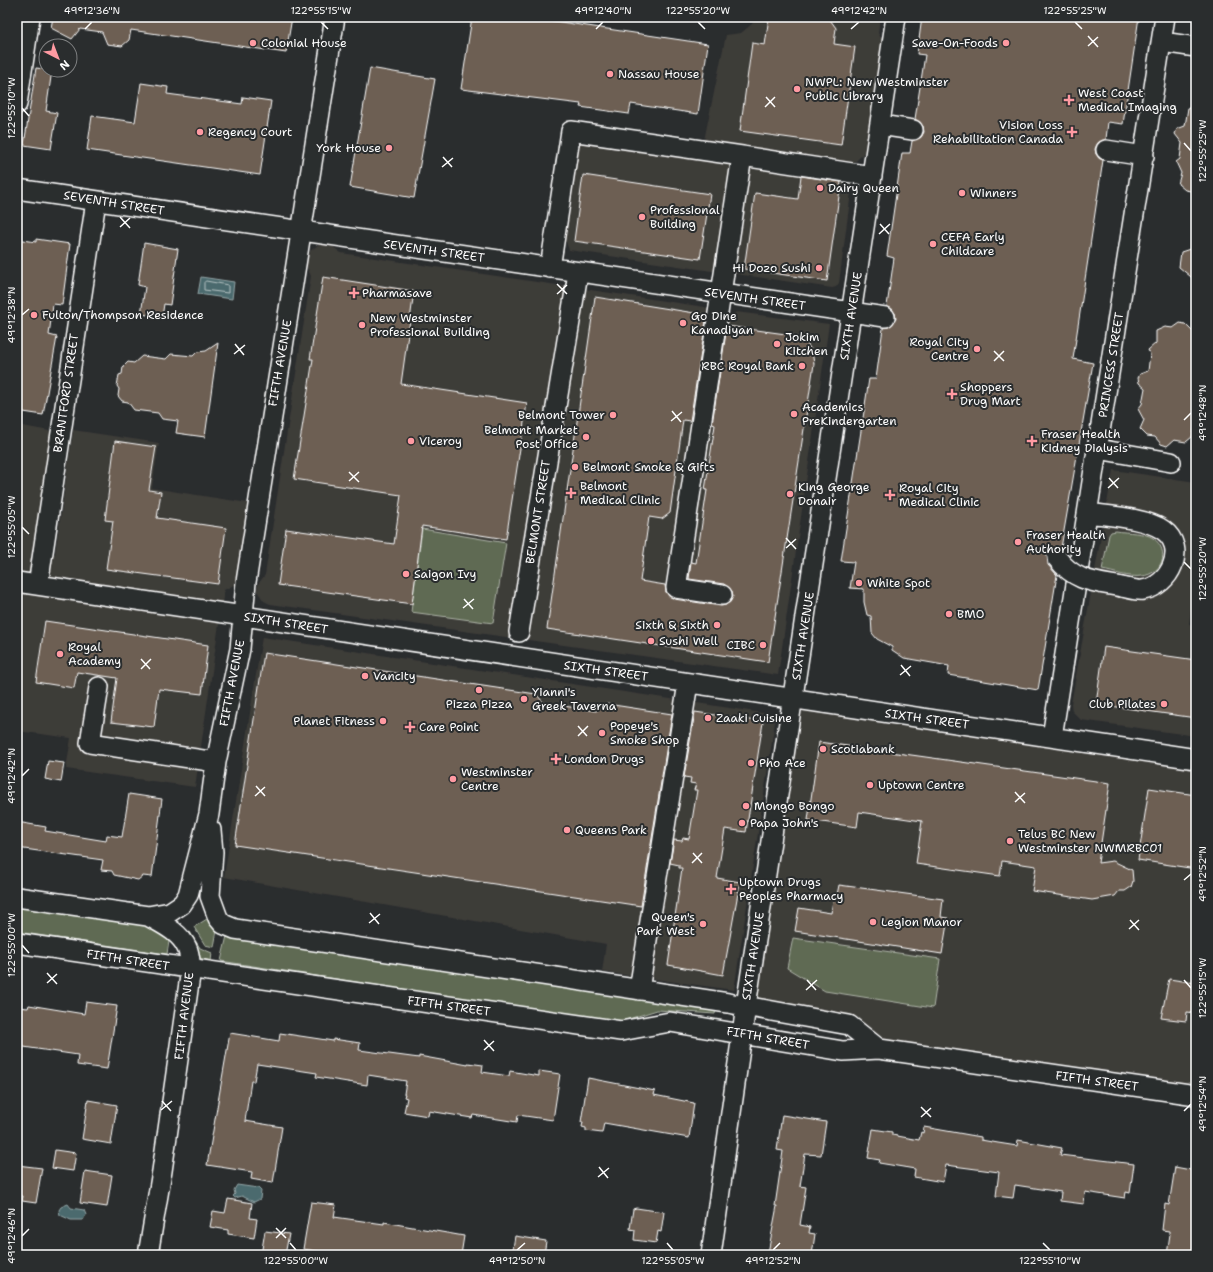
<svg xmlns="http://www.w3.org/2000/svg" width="1213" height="1272" viewBox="0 0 1213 1272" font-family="'Shantell Sans',sans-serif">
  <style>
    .built { fill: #3e3c39 }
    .green { fill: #5e6a52; stroke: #aeb4a8 }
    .water { fill: #4c6b6e; stroke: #94a6a8 }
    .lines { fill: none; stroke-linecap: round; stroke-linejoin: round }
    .shore { stroke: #b7c4c5; stroke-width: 1 }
    .building { fill: #6d5f53; stroke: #fff }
    .minor-casing { stroke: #fff; stroke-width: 22 }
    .minor { stroke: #2a2d2e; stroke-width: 19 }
    .minor-bridge-casing { stroke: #fff; stroke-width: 22; stroke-linecap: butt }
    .minor-bridge { stroke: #2a2d2e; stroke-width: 19 }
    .ticks { fill: none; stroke: #fff; stroke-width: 1.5 }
    .poi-dot { fill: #ff9aa2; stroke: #2a2d2e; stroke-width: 1.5 }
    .labels { text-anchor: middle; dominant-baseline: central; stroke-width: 4; stroke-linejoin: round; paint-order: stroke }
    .poi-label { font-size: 12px; fill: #fff; stroke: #2a2d2e; text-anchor: start }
    .street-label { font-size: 12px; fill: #fff; stroke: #2a2d2e }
    .neatline { fill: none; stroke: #fff; stroke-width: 1.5 }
    .ticks-label { font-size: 10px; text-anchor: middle; fill: #fff }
  </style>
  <rect width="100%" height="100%" fill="#2a2d2e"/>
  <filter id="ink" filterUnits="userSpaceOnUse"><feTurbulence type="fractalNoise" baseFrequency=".025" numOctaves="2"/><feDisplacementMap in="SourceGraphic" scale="8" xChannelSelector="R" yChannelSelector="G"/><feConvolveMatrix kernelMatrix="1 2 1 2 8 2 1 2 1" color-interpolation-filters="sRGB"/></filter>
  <g filter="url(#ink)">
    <path class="built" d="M755 17H880L878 33 883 41 866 151 855 162 839 283 836 287 832 288 736 274 733 271 717 269 712 271 569 250 566 242 554 241 571 131 702 150 726 35 741 33 752 24Z
      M321 243 331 245 341 253 705 307 709 310 712 316 727 319 736 312 829 324 778 675 270 604 264 601 257 591 258 584 265 575 311 276 306 265 310 251Z
      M17 425 55 432 35 552 55 554 73 430 159 443 152 488 248 503 237 580 234 585 224 590 195 787 66 769 71 738 17 731Z
      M1113 470 1196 482V573L1189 624 1196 625V736L1081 720 1072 711 1071 704Z
      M262 637 776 715 734 990 602 972 606 944 224 877Z
      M793 699 1196 759V1095L879 1049 849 1025 746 1006Z"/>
    <path class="green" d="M422 529 506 543 493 623 411 612Z
      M1116 531C1128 533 1144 532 1153 538 1171 551 1162 574 1142 576 1129 578 1114 572 1102 570L1109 535 1111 532Z
      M17 903 148 922 170 935 167 954 17 932Z
      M207 919 217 930 214 947 205 945 194 927Z
      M190 932 200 948 212 953 211 961 200 958Z
      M227 936 716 1009 715 1014 657 1010 619 1022 605 1021 221 961Z
      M793 938 940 959 933 1008 825 991 787 968Z"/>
    <path class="water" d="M201 277 234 282 232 299 198 294Z
      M237 1185 258 1188 261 1191 260 1199 254 1202 242 1196 235 1198 233 1196 235 1194 234 1190Z
      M68 1204 71 1208 84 1210 86 1215 83 1220H71L60 1215 59 1210 61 1207Z"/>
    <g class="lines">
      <path class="shore" d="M206 281 228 285V293L204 290V283Z"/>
    </g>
    <path class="building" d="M53 17H292L286 53 131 30 129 40 122 46 107 44 102 32 80 29 72 39 51 28Z
      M472 17H527L708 44 698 114 631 104 629 114 580 107 581 104 461 89Z
      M769 17H828L836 28 834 44 855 47 841 145 740 131 752 43 765 45Z
      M922 17H1139L1123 124 1108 122 1106 139 1098 143 1095 149 1096 154 1103 160 1073 359 1093 363 1061 548 1055 547 1050 550 1047 555 1048 565 1057 575 1038 690 948 675 949 666 904 658 892 650V647L877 639 872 633 871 616 867 615 864 602V589L850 588 854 562 841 561 869 379H876L883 328 889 327 896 319 895 313 887 306 894 258 887 256 902 153H910L912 141 921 137 924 132 923 126 915 119 925 55 917 54Z
      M36 68 52 70 46 111 57 113 51 149 24 145Z
      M370 68 435 79 414 198 350 187Z
      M141 83 168 87 167 94 242 104 243 97 271 101 260 175 87 150 92 116 135 122Z
      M1188 108 1196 109V192L1185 190 1178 184 1181 173 1176 162 1180 159 1182 143 1175 134 1177 129 1185 126Z
      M583 175 710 194 700 259 574 241Z
      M801 176 841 182 827 281 744 269 755 193 798 199Z
      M17 239 36 242V239L70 244 62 305 53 304 49 335 57 337 43 415 17 411Z
      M144 243 178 249 170 305 164 304 162 317 141 314 145 287 138 285Z
      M1196 247V281L1179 267 1181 252Z
      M323 277 414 291 401 384 527 403 506 539 422 526 412 604 278 585 286 529 394 544 401 495 294 479 313 359H310Z
      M595 297 707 315 690 421 683 420 670 513 662 519 649 517 640 581 665 585 666 592 674 599 721 606 726 605 733 597 732 591 724 584 689 579 691 562 696 563 707 490H705L715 425 712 424 727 326 793 335 805 341 812 351 814 364 768 662 547 629Z
      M1180 323 1185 324 1192 331 1196 332V423L1192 437 1186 442 1174 440 1167 446 1161 444 1155 437 1147 436 1140 429 1144 420 1138 409 1142 404 1145 388 1139 383 1138 378 1140 374 1148 371 1150 354 1148 350 1156 343V331L1165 327 1173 328Z
      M218 343 205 437 176 433 178 421 162 419 158 413 134 410 128 402 122 401 118 396 119 389 117 386 119 375 122 374 123 367 128 362 134 363 142 356 166 359 171 354 193 356 197 352 206 351Z
      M115 441 156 447 149 490 161 492 157 518 226 528 218 584 106 569 113 521 105 520Z
      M45 621 208 645 202 694 159 689 154 727 111 722 117 678 77 672 74 688 36 682Z
      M1104 647 1196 660V718L1096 704Z
      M264 653 536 694 544 703 596 711 607 704 672 714 641 906 235 845Z
      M695 712 763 722 746 832 725 829 717 878 740 882 723 975 668 965 682 868H679V865L670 863 674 840 682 841 683 838 689 839 697 790H694L696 784 690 783 691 778 684 777Z
      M819 742 1110 783 1098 863 1113 861 1132 870 1133 881 1131 887 1125 891H1119L1115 896 1092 900 1032 891 1036 866 1002 861 1000 876 916 864 922 821 859 812 857 827 808 820Z
      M48 761 64 763 61 782 45 779Z
      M1149 788 1196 795V869L1138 860Z
      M129 794 162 799 152 877 143 876 138 880 114 875 112 871 101 870 103 860 17 848V822L46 827 45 831 106 841 107 835 122 837Z
      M839 885 943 899 941 917 948 918 942 954 795 931 799 908 831 913 834 894 837 895Z
      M1169 979 1196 983V1013L1187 1012 1186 1021 1161 1018Z
      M86 1002 117 1006 107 1069 77 1065 78 1055 17 1046V1007L28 1008 29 1005 84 1014Z
      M230 1033 279 1041 280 1033 333 1041V1039L360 1043 359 1050 419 1058V1056L468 1065V1063L483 1065 482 1072 509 1076 510 1071 539 1076V1071L560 1074 553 1120 518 1115 517 1122 473 1115 472 1118 429 1111 428 1116 404 1112 407 1098 404 1097 405 1094H404L406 1081 368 1075 367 1085 316 1077 317 1073 257 1064 254 1081H251L245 1121 282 1127 273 1183 251 1179 252 1172 207 1165Z
      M588 1078 655 1091 654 1095 694 1103 689 1138 604 1123 602 1133 586 1131V1128L582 1127 583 1122H581Z
      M88 1100 117 1105 111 1144 82 1139Z
      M782 1115 826 1122 821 1155 805 1154 800 1186 806 1187 800 1225 810 1227 809 1233 815 1234 812 1255H782L768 1253 777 1206H775L783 1151 777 1150Z
      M924 1127 981 1137V1140L998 1143 1017 1146 1018 1140 1062 1148 1060 1155 1134 1164 1130 1193 1126 1192 1125 1198 1085 1192 1084 1204 1060 1201 1061 1192 1015 1185 1013 1198 996 1196 999 1172 946 1165 943 1182 914 1177 915 1169 879 1163 880 1160 868 1158 873 1129 892 1132V1135L919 1140 921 1132 923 1133Z
      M55 1150 76 1153 73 1171 52 1168Z
      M17 1165 42 1168 36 1203 22 1201 23 1196H17Z
      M1175 1167 1196 1171V1255H1167L1170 1234H1169V1231L1162 1230 1165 1204 1169 1205Z
      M85 1171 112 1175 107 1207 80 1203Z
      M228 1199 252 1203 250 1218 257 1219 254 1238 228 1234V1230L210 1227 213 1211 225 1213Z
      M311 1202 336 1205 334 1217 384 1224V1222L464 1236 461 1255H342L303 1249Z
      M636 1208 664 1212 661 1232 658 1231 656 1243 634 1240 635 1230 630 1229 633 1209Z
      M265 1231 289 1234 285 1255H261Z
      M515 1236 546 1241 544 1255H512Z"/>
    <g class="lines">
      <g class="minor-casing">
        <path id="minor" d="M1162 42 1196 47
          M17 104 30 17
          M880 125 913 130
          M1106 150 1144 156
          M742 156 872 176
          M17 189 885 317
          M550 268 571 131 742 156 676 588 722 595
          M1098 449 1171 462
          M1088 513C1109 516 1146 518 1163 530 1188 548 1170 586 1143 590 1137 591 1128 588 1122 587
          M17 582 1196 759
          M38 585 96 201
          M519 632 578 273
          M99 687 90 743 216 762
          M1052 737 1165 17
          M211 830 213 852 210 896 218 918 223 924 235 929 728 1003 849 1025 879 1049
          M17 897 148 916 170 912 182 904 188 895 209 814 216 762 240 649 246 582 335 17
          M17 943 621 1031 670 1022 843 1051 879 1049 1196 1095
          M639 990 688 683
          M148 1255 162 1171 191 969C190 963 190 954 187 948 180 932 162 924 148 916
          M711 1255 746 1006 896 17"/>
      </g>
      <use href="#minor" class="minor"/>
      <g class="minor-bridge-casing">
        <path id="minor-bridge" d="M1057 558C1075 582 1095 582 1122 587"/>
      </g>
      <use href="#minor-bridge" class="minor-bridge"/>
    </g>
  </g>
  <path class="ticks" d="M321 22 328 29M698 22 705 29M1075 22 1082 29M85 29 92 22M596 29 603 22M851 29 859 22M1088 36 1098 47M1088 46 1098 37M766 97 775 107M765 107 775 97M22 108 29 116M1184 143 1191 151M443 157 452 167M442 167 453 158M120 217 130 228M880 224 889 234M120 227 130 218M879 234 890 224M557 284 567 294M557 294 567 285M22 315 29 309M235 344 244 355M994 351 1004 361M234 354 245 345M994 361 1004 351M672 411 681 422M1184 420 1191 413M671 421 682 412M349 472 359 482M1109 478 1118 488M349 481 359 472M1108 488 1119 478M22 527 29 534M786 538 796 549M786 548 796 539M1184 562 1191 569M464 599 473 609M463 608 474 599M141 659 150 669M901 665 910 676M141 669 151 659M900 675 911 666M578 726 587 736M578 736 588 726M22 776 29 769M256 786 265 796M1015 792 1025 803M255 796 265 787M1015 802 1025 793M693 853 702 863M692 863 702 853M1184 880 1191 874M370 913 379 924M1130 920 1139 930M369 923 380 914M1129 929 1139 920M22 945 29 953M47 973 57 984M807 980 816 990M1184 980 1191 988M47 983 57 974M806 990 817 980M484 1040 494 1051M484 1050 494 1041M162 1101 171 1111M921 1107 931 1117M161 1110 172 1101M1184 1111 1191 1104M921 1117 931 1108M599 1167 608 1178M598 1177 609 1168M276 1228 286 1238M22 1236 29 1229M276 1238 286 1228M290 1243 296 1250M667 1243 673 1250M1043 1243 1050 1250M517 1250 525 1243M773 1250 780 1243"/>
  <g class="poi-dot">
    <circle cx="253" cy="43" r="4"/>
    <circle cx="1006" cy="43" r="4"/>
    <circle cx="610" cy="74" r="4"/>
    <circle cx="797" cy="89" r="4"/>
    <path d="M1067 94h4v4h4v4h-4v4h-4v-4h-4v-4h4z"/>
    <circle cx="200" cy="132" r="4"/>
    <path d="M1070 126h4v4h4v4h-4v4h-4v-4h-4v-4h4z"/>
    <circle cx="389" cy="148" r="4"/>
    <circle cx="820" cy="188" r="4"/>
    <circle cx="962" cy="193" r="4"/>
    <circle cx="642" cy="217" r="4"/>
    <circle cx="933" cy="244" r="4"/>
    <circle cx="819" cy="268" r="4"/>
    <path d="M352 287h4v4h4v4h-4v4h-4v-4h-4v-4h4z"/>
    <circle cx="34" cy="315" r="4"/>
    <circle cx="683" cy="323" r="4"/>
    <circle cx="362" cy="325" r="4"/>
    <circle cx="777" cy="344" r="4"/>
    <circle cx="977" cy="349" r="4"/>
    <circle cx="802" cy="366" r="4"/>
    <path d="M950 388h4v4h4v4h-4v4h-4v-4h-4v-4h4z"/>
    <circle cx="794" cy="414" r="4"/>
    <circle cx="613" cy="415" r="4"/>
    <circle cx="586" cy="437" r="4"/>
    <circle cx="411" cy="441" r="4"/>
    <path d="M1030 435h4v4h4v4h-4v4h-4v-4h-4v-4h4z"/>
    <circle cx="575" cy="467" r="4"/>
    <path d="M569 487h4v4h4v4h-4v4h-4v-4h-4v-4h4z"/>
    <circle cx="790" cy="494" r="4"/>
    <path d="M888 489h4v4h4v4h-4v4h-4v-4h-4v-4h4z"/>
    <circle cx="1018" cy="542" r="4"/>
    <circle cx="406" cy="574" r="4"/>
    <circle cx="859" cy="583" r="4"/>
    <circle cx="949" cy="614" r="4"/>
    <circle cx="717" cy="625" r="4"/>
    <circle cx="651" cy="641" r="4"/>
    <circle cx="763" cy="645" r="4"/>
    <circle cx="60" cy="654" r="4"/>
    <circle cx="365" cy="676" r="4"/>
    <circle cx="479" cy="690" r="4"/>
    <circle cx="524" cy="699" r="4"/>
    <circle cx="1164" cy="704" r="4"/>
    <circle cx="708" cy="718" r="4"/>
    <circle cx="383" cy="721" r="4"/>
    <path d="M408 721h4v4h4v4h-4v4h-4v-4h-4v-4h4z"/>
    <circle cx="602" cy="733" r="4"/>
    <circle cx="823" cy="749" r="4"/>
    <path d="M554 753h4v4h4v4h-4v4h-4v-4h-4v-4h4z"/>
    <circle cx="751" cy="763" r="4"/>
    <circle cx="453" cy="779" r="4"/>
    <circle cx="870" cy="785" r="4"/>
    <circle cx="746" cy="806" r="4"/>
    <circle cx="742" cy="823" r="4"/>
    <circle cx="567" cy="830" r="4"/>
    <circle cx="1010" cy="841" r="4"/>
    <path d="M729 883h4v4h4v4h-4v4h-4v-4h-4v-4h4z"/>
    <circle cx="873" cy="922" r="4"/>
    <circle cx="703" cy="924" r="4"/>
  </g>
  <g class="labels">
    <g class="poi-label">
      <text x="261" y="43">Colonial House</text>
      <text x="998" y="43" text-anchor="end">Save-On-Foods</text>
      <text x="618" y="74">Nassau House</text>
      <text x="805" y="82">NWPL: New Westminster<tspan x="805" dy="14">Public Library</tspan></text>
      <text x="1078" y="93">West Coast<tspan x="1078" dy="14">Medical Imaging</tspan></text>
      <text x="1063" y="125" text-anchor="end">Vision Loss<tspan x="1063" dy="14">Rehabilitation Canada</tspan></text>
      <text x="208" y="132">Regency Court</text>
      <text x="381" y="148" text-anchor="end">York House</text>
      <text x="828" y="188">Dairy Queen</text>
      <text x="970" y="193">Winners</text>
      <text x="650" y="210">Professional<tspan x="650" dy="14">Building</tspan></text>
      <text x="941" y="237">CEFA Early<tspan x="941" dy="14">Childcare</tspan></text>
      <text x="811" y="268" text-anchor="end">Hi Dozo Sushi</text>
      <text x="362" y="293">Pharmasave</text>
      <text x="42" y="315">Fulton/Thompson Residence</text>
      <text x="691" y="316">Go Dine<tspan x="691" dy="14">Kanadiyan</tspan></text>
      <text x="370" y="318">New Westminster<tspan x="370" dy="14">Professional Building</tspan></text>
      <text x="785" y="337">Jokim<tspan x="785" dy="14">Kitchen</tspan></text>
      <text x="969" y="342" text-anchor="end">Royal City<tspan x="969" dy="14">Centre</tspan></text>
      <text x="794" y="366" text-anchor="end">RBC Royal Bank</text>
      <text x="960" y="387">Shoppers<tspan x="960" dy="14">Drug Mart</tspan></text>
      <text x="802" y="407">Academics<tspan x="802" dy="14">PreKindergarten</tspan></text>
      <text x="605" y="415" text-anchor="end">Belmont Tower</text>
      <text x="578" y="430" text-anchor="end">Belmont Market<tspan x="578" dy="14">Post Office</tspan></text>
      <text x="1041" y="434">Fraser Health<tspan x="1041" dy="14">Kidney Dialysis</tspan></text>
      <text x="419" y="441">Viceroy</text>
      <text x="583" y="467">Belmont Smoke &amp; Gifts</text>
      <text x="580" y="486">Belmont<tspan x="580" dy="14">Medical Clinic</tspan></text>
      <text x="798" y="487">King George<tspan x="798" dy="14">Donair</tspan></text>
      <text x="899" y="488">Royal City<tspan x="899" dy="14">Medical Clinic</tspan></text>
      <text x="1026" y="535">Fraser Health<tspan x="1026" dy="14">Authority</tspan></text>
      <text x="414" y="574">Saigon Ivy</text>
      <text x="867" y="583">White Spot</text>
      <text x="957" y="614">BMO</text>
      <text x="709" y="625" text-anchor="end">Sixth &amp; Sixth</text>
      <text x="659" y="641">Sushi Well</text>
      <text x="755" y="645" text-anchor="end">CIBC</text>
      <text x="68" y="647">Royal<tspan x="68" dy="14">Academy</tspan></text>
      <text x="373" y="676">Vancity</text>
      <text x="532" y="692">Yianni's<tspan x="532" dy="14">Greek Taverna</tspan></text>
      <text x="479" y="704" text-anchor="middle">Pizza Pizza</text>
      <text x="1156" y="704" text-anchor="end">Club Pilates</text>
      <text x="716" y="718">Zaaki Cuisine</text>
      <text x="375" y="721" text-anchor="end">Planet Fitness</text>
      <text x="610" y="726">Popeye's<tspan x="610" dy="14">Smoke Shop</tspan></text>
      <text x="419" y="727">Care Point</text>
      <text x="831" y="749">Scotiabank</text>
      <text x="564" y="759">London Drugs</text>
      <text x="759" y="763">Pho Ace</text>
      <text x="461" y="772">Westminster<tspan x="461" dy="14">Centre</tspan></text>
      <text x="878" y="785">Uptown Centre</text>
      <text x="754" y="806">Mongo Bongo</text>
      <text x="750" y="823">Papa John's</text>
      <text x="575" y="830">Queens Park</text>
      <text x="1018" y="834">Telus BC New<tspan x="1018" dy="14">Westminster NWMRBC01</tspan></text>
      <text x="739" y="882">Uptown Drugs<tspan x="739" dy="14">Peoples Pharmacy</tspan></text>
      <text x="695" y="917" text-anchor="end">Queen's<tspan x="695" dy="14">Park West</tspan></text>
      <text x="881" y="922">Legion Manor</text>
    </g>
    <g class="street-label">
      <text transform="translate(114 203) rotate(9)">SEVENTH STREET</text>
      <text transform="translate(434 251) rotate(8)">SEVENTH STREET</text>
      <text transform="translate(755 299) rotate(8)">SEVENTH STREET</text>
      <text transform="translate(851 316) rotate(-81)">SIXTH AVENUE</text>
      <text transform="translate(280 363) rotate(-80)">FIFTH AVENUE</text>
      <text transform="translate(1111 365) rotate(-81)">PRINCESS STREET</text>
      <text transform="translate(66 393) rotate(-82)">BRANTFORD STREET</text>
      <text transform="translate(538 512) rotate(-81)">BELMONT STREET</text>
      <text transform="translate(286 623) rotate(9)">SIXTH STREET</text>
      <text transform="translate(803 636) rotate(-81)">SIXTH AVENUE</text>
      <text transform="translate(606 671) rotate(8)">SIXTH STREET</text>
      <text transform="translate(232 683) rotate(-79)">FIFTH AVENUE</text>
      <text transform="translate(927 719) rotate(8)">SIXTH STREET</text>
      <text transform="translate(753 956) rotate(-81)">SIXTH AVENUE</text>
      <text transform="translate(128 960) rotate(9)">FIFTH STREET</text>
      <text transform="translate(449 1006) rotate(8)">FIFTH STREET</text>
      <text transform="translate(184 1016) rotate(-83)">FIFTH AVENUE</text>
      <text transform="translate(768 1038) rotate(10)">FIFTH STREET</text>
      <text transform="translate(1097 1081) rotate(8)">FIFTH STREET</text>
    </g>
  </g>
  <rect width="1213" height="1272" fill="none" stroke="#2a2d2e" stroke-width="44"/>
  <g transform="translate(58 58) rotate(138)"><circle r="19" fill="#2a2d2e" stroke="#7f8182"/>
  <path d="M0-3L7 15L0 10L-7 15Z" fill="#ff9aa2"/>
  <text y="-6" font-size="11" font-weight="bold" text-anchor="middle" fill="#ffffff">N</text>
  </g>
  <rect x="22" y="22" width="1169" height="1228" class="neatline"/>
  <g class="ticks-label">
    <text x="92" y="14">49°12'36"N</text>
    <text x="321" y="14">122°55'15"W</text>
    <text x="603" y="14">49°12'40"N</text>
    <text x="698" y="14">122°55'20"W</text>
    <text x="859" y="14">49°12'42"N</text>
    <text x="1075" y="14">122°55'25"W</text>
    <text transform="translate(11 108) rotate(-90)" y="4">122°55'10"W</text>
    <text transform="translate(1202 151) rotate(-90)" y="4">122°55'25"W</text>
    <text transform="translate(11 315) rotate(-90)" y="4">49°12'38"N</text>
    <text transform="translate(1202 413) rotate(-90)" y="4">49°12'48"N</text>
    <text transform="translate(11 527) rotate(-90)" y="4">122°55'05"W</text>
    <text transform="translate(1202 569) rotate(-90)" y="4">122°55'20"W</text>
    <text transform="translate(11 776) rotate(-90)" y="4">49°12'42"N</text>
    <text transform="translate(1202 874) rotate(-90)" y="4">49°12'52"N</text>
    <text transform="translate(11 945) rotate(-90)" y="4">122°55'00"W</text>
    <text transform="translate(1202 988) rotate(-90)" y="4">122°55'15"W</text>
    <text transform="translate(1202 1104) rotate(-90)" y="4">49°12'54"N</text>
    <text transform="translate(11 1236) rotate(-90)" y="4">49°12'46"N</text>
    <text x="296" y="1264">122°55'00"W</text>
    <text x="517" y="1264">49°12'50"N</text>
    <text x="673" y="1264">122°55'05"W</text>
    <text x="773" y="1264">49°12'52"N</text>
    <text x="1050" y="1264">122°55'10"W</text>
  </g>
</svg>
